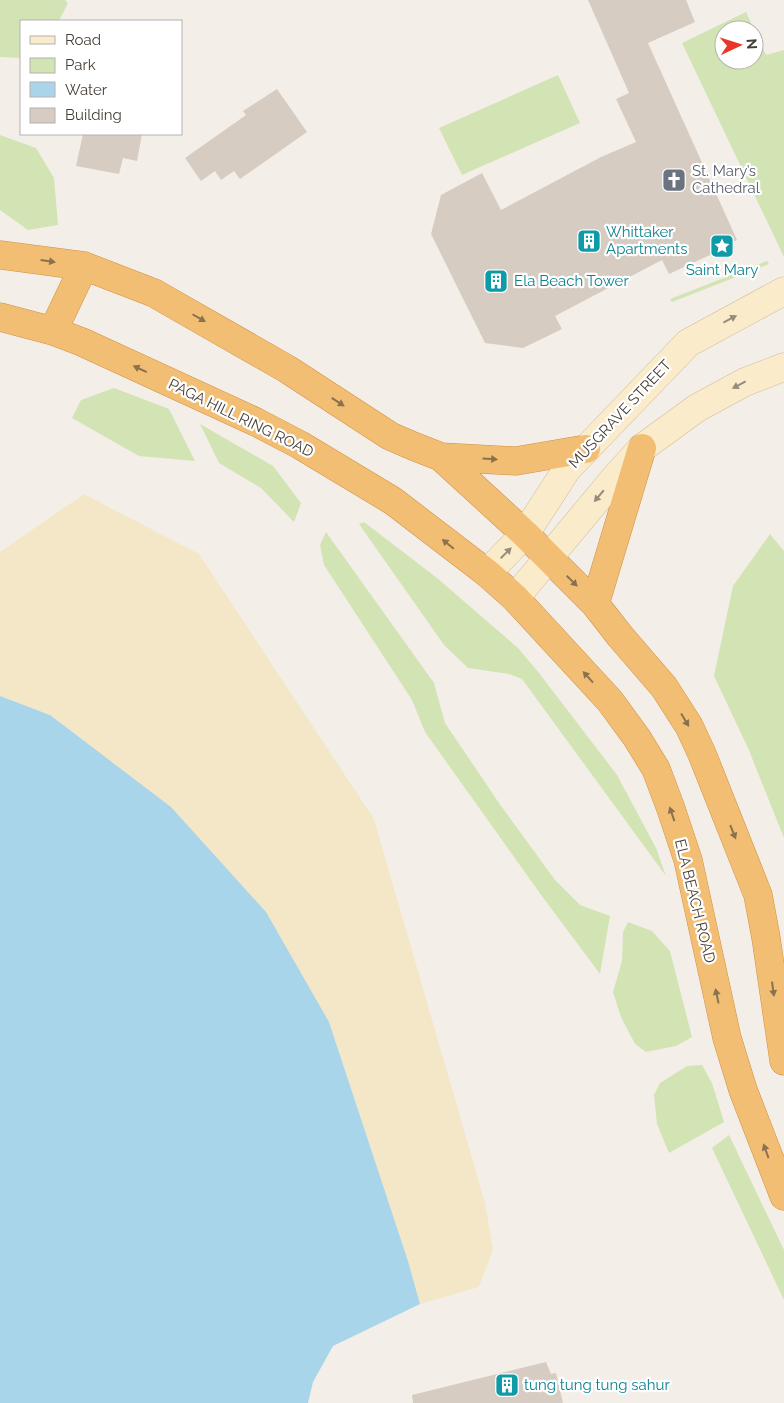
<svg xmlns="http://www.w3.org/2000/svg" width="784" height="1403" viewBox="0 0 784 1403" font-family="Raleway,sans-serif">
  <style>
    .green { fill: #d2e3b4; fill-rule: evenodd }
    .sand { fill: #f4e7c7 }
    .water { fill: #a9d5ea }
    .building { fill: #d6ccc1 }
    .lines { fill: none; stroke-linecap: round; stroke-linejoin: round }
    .secondary-casing { stroke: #cfbd9b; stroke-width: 29 }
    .highway-casing { stroke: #d19144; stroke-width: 29 }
    .secondary { stroke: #faebcb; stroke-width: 28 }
    .highway { stroke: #f2be74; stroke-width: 28 }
    .oneway { fill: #8a724f }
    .oneway2 { fill: #968c7a }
    .labels { text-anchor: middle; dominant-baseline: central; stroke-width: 4.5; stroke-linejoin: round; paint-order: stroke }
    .worship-label { font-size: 15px; fill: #5b616d; stroke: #fff; text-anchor: start }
    .culture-label { font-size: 15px; fill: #0d838f; stroke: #fff; text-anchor: start }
    .street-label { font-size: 15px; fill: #453f37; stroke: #fff }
  </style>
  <rect width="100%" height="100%" fill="#f3efe8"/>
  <path class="green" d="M0 0H65L68 3 59 21H21V58L0 57Z
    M746 12 766 55 784 50V257L682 43ZM724 30H754V60H724Z
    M558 75 580 123 462 175 439 128Z
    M0 135 36 148 54 178 58 225 28 230 0 210Z
    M767 261 769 264 672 302 670 299Z
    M114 388 169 409 195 461 139 456 72 418 81 400Z
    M200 424 273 466 301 503 294 522 261 488 219 463Z
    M364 522 437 578 518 648 539 673 617 775 656 848 666 876 522 679 509 674 468 668 444 645 359 524Z
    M326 532 434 683 445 723 499 803 555 880 580 905 610 916 600 974 539 892 425 732 412 700 324 565 320 545Z
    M770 534 784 551V838L748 748 714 676 733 586Z
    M628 922 652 931 670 951 692 1037 676 1046 646 1052 635 1044 621 1017 613 992 622 961 623 932Z
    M702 1065 712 1083 724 1122 669 1153 657 1124 654 1095 660 1083 687 1066Z
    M729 1135 784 1250V1300L712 1148Z"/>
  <path class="sand" d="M84 494 199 554 374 819 485 1203 493 1249 479 1287 420 1304 408 1261 329 1022 50 715 0 696V552Z"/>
  <path class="water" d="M0 696 50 715 171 807 266 912 329 1022 408 1261 420 1304 333 1346 313 1382 308 1403H0Z"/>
  <path class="building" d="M588 0H686L695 22 648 43 737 240 721 248 723 249 669 274 662 260 555 316 562 329 523 348 485 343 431 234 441 195 482 173 501 210 601 157 636 142 616 99 629 93Z
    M277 89 307 132 240 179 234 171 221 180 215 171 201 181 185 158 246 115 243 111Z
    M83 134H142L137 161 123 158 119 174 76 166Z
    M546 1362 551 1374 556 1373 563 1403H413L412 1395Z"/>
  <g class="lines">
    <g class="secondary-casing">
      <path id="secondary" d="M487 573 525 534 567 469 688 343 784 291
        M515 598 614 479 642 448 697 408 745 382 784 367"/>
    </g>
    <g class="highway-casing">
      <path id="highway" d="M0 255 84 266 154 293 287 369 390 436 413 446 441 457 516 461 586 449
        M0 317 53 331 82 342 256 422 300 445 393 501 487 573 515 598 610 701 637 738 656 769 671 809 688 860 727 1038 743 1090 784 1196
        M53 331 84 266
        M441 457 525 534 595 604 620 636 664 687 689 726 702 754 758 895 766 938 784 1061
        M595 604 642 448"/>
    </g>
    <use href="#secondary" class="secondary"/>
    <use href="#highway" class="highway"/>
  </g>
  <defs><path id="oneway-solid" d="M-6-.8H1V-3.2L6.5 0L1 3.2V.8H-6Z" transform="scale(1.25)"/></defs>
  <g class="oneway">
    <use href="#oneway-solid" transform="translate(48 261) rotate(8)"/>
    <use href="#oneway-solid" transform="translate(199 318) rotate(30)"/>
    <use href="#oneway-solid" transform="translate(140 369) rotate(-155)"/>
    <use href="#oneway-solid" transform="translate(338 402) rotate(33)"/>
    <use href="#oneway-solid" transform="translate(490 459) rotate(3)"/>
    <use href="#oneway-solid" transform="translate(448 544) rotate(-141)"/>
    <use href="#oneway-solid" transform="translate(572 581) rotate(45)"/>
    <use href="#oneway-solid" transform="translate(588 677) rotate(-132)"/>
    <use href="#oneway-solid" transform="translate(685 720) rotate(59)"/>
    <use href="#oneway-solid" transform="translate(672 814) rotate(-109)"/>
    <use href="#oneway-solid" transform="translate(733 832) rotate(68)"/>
    <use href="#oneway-solid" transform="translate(773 989) rotate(82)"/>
    <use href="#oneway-solid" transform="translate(717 996) rotate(-102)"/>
    <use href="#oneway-solid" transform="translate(766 1151) rotate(-110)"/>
  </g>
  <g class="oneway2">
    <use href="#oneway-solid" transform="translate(730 319) rotate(-28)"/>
    <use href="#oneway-solid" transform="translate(739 385) rotate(152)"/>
    <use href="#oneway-solid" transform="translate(599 496) rotate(130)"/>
    <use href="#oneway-solid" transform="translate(506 553) rotate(-45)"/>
  </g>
  <defs>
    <g id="church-square" transform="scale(1.25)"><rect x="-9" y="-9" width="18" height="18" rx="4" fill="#6b7280" stroke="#fff"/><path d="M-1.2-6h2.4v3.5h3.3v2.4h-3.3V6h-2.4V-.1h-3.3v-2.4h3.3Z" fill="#fff"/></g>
    <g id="building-square" transform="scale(1.25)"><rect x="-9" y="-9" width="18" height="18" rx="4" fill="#0f9aa8" stroke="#fff"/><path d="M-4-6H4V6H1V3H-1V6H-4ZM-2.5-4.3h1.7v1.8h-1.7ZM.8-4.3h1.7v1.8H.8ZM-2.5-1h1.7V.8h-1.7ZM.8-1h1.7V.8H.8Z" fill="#fff"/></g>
    <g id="sight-square" transform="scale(1.25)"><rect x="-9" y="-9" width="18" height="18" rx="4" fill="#0f9aa8" stroke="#fff"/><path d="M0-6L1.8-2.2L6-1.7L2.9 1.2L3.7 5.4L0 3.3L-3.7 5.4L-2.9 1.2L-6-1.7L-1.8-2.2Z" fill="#fff"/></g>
  </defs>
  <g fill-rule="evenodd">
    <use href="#church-square" x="674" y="180"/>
    <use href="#building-square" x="589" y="241"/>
    <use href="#sight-square" x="722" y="246"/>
    <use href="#building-square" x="496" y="281"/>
    <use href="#building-square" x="507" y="1385"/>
  </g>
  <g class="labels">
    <g class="worship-label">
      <text x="692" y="171">St. Mary’s<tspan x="692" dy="17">Cathedral</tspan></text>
    </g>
    <g class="culture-label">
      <text x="606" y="232">Whittaker<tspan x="606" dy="17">Apartments</tspan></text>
      <text x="722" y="270" text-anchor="middle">Saint Mary</text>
      <text x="514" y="281">Ela Beach Tower</text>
      <text x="524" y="1385">tung tung tung sahur</text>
    </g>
    <g class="street-label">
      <text transform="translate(620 414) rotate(-47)">MUSGRAVE STREET</text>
      <text transform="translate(241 418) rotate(26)">PAGA HILL RING ROAD</text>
      <text transform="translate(695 901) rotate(76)">ELA BEACH ROAD</text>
    </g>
  </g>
  <rect x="20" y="20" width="162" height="115" fill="#ffffff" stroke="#b5b2af"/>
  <rect x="30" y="36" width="25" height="8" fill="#faebcb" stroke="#b5b2af"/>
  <text x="65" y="45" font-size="15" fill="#453f37">Road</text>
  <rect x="30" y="58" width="25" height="15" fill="#d2e3b4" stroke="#b5b2af"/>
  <text x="65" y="70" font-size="15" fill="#453f37">Park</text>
  <rect x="30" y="82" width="25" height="15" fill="#a9d5ea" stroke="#b5b2af"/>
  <text x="65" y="95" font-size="15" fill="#453f37">Water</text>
  <rect x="30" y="108" width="25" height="15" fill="#d6ccc1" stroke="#b5b2af"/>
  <text x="65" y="120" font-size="15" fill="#453f37">Building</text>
  <g transform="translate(739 45) rotate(86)"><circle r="24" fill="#ffffff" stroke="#b5b2af"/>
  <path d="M0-4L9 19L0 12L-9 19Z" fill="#e83729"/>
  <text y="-8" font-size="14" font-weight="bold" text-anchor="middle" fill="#453f37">N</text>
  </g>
</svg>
